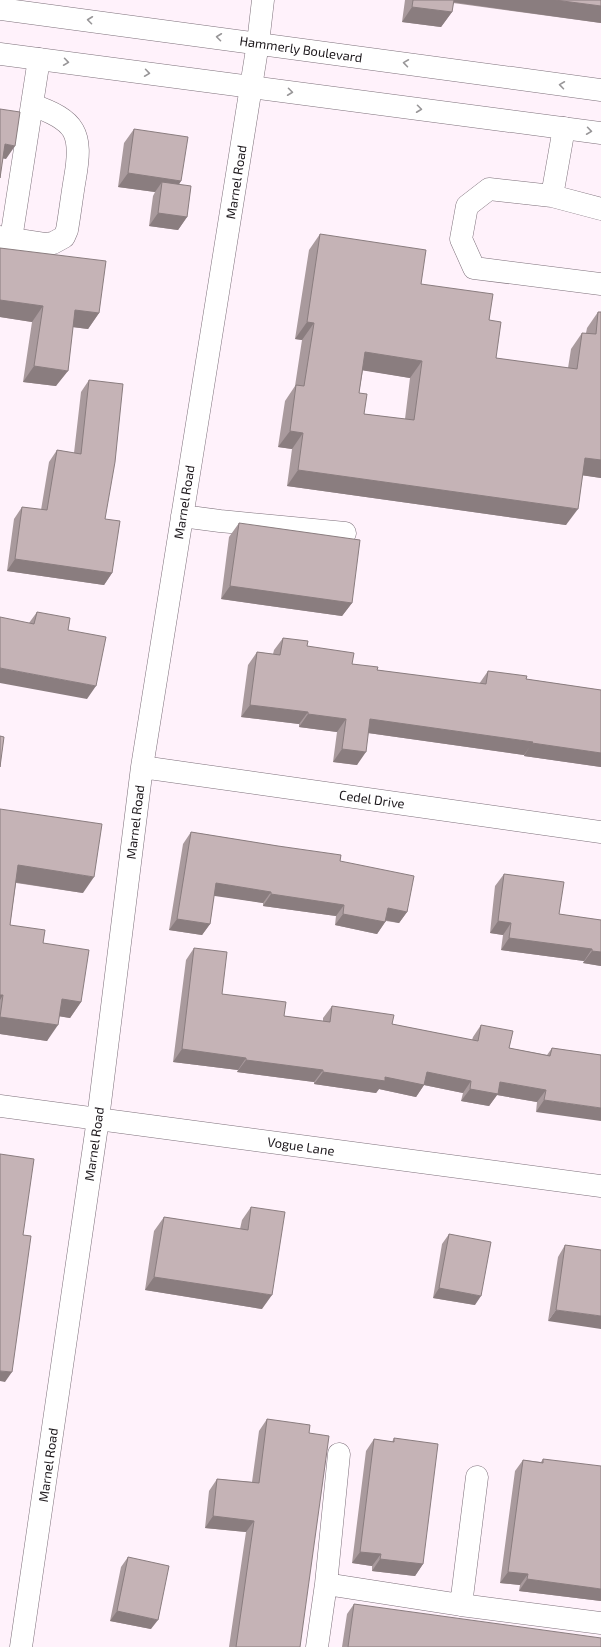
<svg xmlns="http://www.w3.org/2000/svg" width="601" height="1647" viewBox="0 0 601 1647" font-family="'Exo 2',sans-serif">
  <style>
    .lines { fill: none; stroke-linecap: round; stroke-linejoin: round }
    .minor-casing { stroke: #7d707a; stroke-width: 23 }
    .major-casing { stroke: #7d707a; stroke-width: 23 }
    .minor { stroke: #fff; stroke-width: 22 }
    .major { stroke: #fff; stroke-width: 22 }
    .wall { fill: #a99a9d; fill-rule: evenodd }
    .shaded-wall { fill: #8a7d7f }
    .building { fill: #c5b3b6; stroke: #8a7d7f; fill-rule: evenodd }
    .oneway { stroke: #989698 }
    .labels { text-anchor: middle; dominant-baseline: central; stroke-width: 3; stroke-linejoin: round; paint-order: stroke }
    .street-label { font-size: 13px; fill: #1b161a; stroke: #fff }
  </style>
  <rect width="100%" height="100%" fill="#fff2fb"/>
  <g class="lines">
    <g class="minor-casing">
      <path id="minor" d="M552 196 564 128
        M601 209 552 196 489 189 467 206 461 239 474 268 601 284
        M0 237 46 244 53 243 64 237 67 230C70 213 72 195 75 178 83 133 76 120 32 105
        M11 239 39 59
        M182 516 220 521 345 533
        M142 767 601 832
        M0 1106 601 1186
        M326 1584 461 1605 601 1623
        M461 1605 477 1477
        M21 1647 98 1119 142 767 258 43 263 0
        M317 1647 326 1584 339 1454"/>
    </g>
    <g class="major-casing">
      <path id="major" d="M0 9 601 90
        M0 54 601 133"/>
    </g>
    <use href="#minor" class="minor"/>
    <use href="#major" class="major"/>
  </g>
  <path class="wall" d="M405 0H601V23L453 3 452 12 441 27 402 22Z
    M134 129 181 181 179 184 187 217 178 230 149 226 153 196 155 192 118 187 124 143Z
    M320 234 421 284 489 320 496 358 568 368 571 349 582 333H586L587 328 598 312H601V478L582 475 566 525 287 486 292 449 278 447 285 401 295 386 302 340 295 339 309 250ZM363 370 410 378 405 419 364 414 359 393Z
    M0 248 99 313 88 329 73 327 56 386 23 382 32 322 0 317Z
    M89 380 105 519 112 573 104 585 7 571 14 519 22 507 41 510 49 462 57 450 74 453 81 392Z
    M239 523 352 603 342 616 221 599 229 537Z
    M37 612 68 630 87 699 29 623Z
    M283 638 307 646 352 664 377 670 479 684 488 671 526 679 601 690V767L524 756V755L368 733 357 765 333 762 337 732 299 727V724L241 717 248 665 257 652 273 654 274 650Z
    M0 809 83 893 16 883 10 925 43 943 81 1002 70 1018 59 1016 47 1041 0 1034Z
    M191 832 278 846 340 861 407 912 399 923 386 921 377 934 335 925 336 916 263 906V903L214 895 210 924 202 935 169 930 183 844Z
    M504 874 559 914 601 920V966L583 963 584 961 501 950 503 935 490 933 495 886Z
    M194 948 222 994 284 1016 323 1021V1018L332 1006 392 1024 472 1040 473 1037 481 1025 509 1048 547 1055 552 1048 601 1055 536 1112 537 1102 497 1095 489 1106 461 1101 463 1093 424 1085 416 1097 379 1089 376 1093 314 1084V1082L237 1072 238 1070 173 1062 186 960Z
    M251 1207 262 1309 145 1290 154 1231 164 1217 240 1229 242 1220Z
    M449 1234 475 1305 433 1298 442 1244Z
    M565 1245 601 1250 548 1321 558 1257Z
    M267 1419 309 1433 300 1647H229L246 1532 205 1528 209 1491 217 1479 252 1482 259 1431Z
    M394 1438 423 1564 415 1576 372 1571V1566L352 1563 366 1451 374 1439 392 1442Z
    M543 1459 601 1601 519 1591 520 1585 500 1583 515 1471 523 1460 541 1462Z
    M128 1557 151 1629 110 1621 121 1567Z
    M354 1604 601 1647H342L347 1614Z"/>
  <path class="shaded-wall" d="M446 0H555L601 6V23L445 1Z
    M412 7 452 12 441 27 402 22Z
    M5 144 15 146 6 159 0 158Z
    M128 173 181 181 172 195 162 182 155 192 118 187Z
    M158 213 187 217 178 230 149 226Z
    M0 300 43 306 32 322 0 317Z
    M75 310 99 313 88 329 64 326Z
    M307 322 314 323 302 340 295 339Z
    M365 352 422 361 410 378 354 369Z
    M34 366 68 371 56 386 23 382Z
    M290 431 303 433 292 449 278 447Z
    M585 458 601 460V478L573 474Z
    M298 470 578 509 566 525 287 486Z
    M15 559 112 573 104 585 7 571Z
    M230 586 352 603 342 616 221 599Z
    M0 668 96 686 87 699 0 683Z
    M250 705 308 712 299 724 241 717Z
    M308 714 346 719 337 732 299 727Z
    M370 719 533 742 524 755 361 732Z
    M532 743 601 753V767L524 756Z
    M342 749 366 752 357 765 333 762Z
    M18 865 94 877 83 893 7 881Z
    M216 883 271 892 263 903 208 895Z
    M271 894 344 905 336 916 263 906Z
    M388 908 407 912 399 923 380 919Z
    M343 914 385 922 377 934 335 925Z
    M177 919 210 924 202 935 169 930Z
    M498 921 511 923 503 935 490 933Z
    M509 938 592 949 584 961 501 950Z
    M592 951 601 952V966L583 963Z
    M0 995H3L0 1000Z
    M62 999 81 1002 70 1018 51 1015Z
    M0 1017 58 1025 47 1041 0 1034Z
    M182 1049 246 1058 238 1070 173 1062Z
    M246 1060 323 1070 314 1082 237 1072Z
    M323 1072 385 1077 427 1072 471 1081 463 1093 424 1085 416 1097 379 1089 376 1093 314 1084Z
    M500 1082 546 1090 537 1102 497 1095 489 1106 461 1101 470 1089Z
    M544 1100 601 1108V1121L536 1112Z
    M154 1277 272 1295 262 1309 145 1290Z
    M439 1288 481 1296 475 1305 433 1298Z
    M556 1310 601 1316V1329L548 1321Z
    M0 1371 12 1372 5 1382 0 1381Z
    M213 1516 254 1521 246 1532 205 1528Z
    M360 1552 381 1554 372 1566 352 1563Z
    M380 1559 423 1564 415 1576 372 1571Z
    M508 1572 528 1574 520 1585 500 1583Z
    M527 1579 601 1589V1601L519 1591Z
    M117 1611 158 1620 151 1629 110 1621Z"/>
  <path class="building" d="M413 0H454L452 12 412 7Z
    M555 0H601V6Z
    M0 109 20 112 15 146 5 144 0 178Z
    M134 129 188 137 181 181 128 173Z
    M162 182 191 186 187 217 158 213Z
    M320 234 426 250 421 284 493 294 489 320 501 322 496 358 577 369 582 333 596 334 598 312H601V460L585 458 578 509 298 470 303 433 290 431 296 385 304 386 314 323 307 322ZM365 352 422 361 414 420 364 414 367 394 359 393Z
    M0 248 106 261 99 313 75 310 68 371 34 366 43 306 0 300Z
    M89 380 123 384 115 462 105 519 120 521 112 573 15 559 22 507 47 510 57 450 81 454Z
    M239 523 360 540 352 603 230 586Z
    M37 612 70 618 68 630 106 637 96 686 0 668V617L34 624Z
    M283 638 308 641 307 646 354 653 352 664 378 667 377 670 486 684 488 671 527 676 526 679 601 690V753L532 743 533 742 370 719 366 752 342 749 346 719 308 714V712L250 705 257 652 280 655Z
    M0 736 4 737 0 767Z
    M0 809 102 824 94 877 18 865 10 925 45 930 43 943 89 950 81 1002 62 999 58 1025 0 1017 3 995H0Z
    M191 832 278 846 341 855 340 861 414 876 407 912 388 908 385 922 343 914 344 905 271 894V892L216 883 210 924 177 919Z
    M504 874 564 882 559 914 601 920V952L592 951V949L509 938 511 923 498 921Z
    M194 948 227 952 222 994 286 1002 284 1016 330 1022 332 1006 394 1015 392 1024 478 1041 481 1025 513 1031 509 1048 550 1056 552 1048 601 1055V1108L544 1100 546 1090 500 1082 498 1094 470 1089 471 1081 427 1072 424 1085 385 1077V1081L323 1072V1070L246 1060V1058L182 1049Z
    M0 1154 34 1159 23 1235 31 1236 12 1372 0 1371Z
    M251 1207 285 1212 272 1295 154 1277 164 1217 248 1230Z
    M449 1234 491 1242 481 1296 439 1288Z
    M565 1245 601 1250V1316L556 1310Z
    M267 1419 310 1425 309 1433 329 1436 300 1647H236L254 1521 213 1516 217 1479 259 1483Z
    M394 1438 438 1444 423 1564 380 1559 381 1554 360 1552 374 1439 394 1442Z
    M543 1459 601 1466V1589L527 1579 528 1574 508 1572 523 1460 543 1463Z
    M128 1557 169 1566 158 1620 117 1611Z
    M354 1604 601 1638V1647H348Z"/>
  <defs><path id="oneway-chevron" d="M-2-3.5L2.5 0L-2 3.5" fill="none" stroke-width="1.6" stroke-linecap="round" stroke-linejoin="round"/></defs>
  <g class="oneway">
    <use href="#oneway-chevron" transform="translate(90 20) rotate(-173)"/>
    <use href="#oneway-chevron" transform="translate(219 37) rotate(-173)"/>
    <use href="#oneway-chevron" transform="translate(66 62) rotate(8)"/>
    <use href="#oneway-chevron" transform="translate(406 63) rotate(-172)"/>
    <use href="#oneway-chevron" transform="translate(147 73) rotate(8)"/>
    <use href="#oneway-chevron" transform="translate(562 85) rotate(-172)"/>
    <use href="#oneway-chevron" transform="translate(290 92) rotate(7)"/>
    <use href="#oneway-chevron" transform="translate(419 109) rotate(7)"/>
    <use href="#oneway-chevron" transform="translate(589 131) rotate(8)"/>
  </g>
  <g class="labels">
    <g class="street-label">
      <text transform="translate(301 49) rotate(8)">Hammerly Boulevard</text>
      <text transform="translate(236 182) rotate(-81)">Marnel Road</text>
      <text transform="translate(184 502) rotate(-81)">Marnel Road</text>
      <text transform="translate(372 799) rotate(8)">Cedel Drive</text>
      <text transform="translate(135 822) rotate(-83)">Marnel Road</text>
      <text transform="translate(94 1144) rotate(-82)">Marnel Road</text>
      <text transform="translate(301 1146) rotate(8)">Vogue Lane</text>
      <text transform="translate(48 1465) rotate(-82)">Marnel Road</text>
    </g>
  </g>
</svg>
